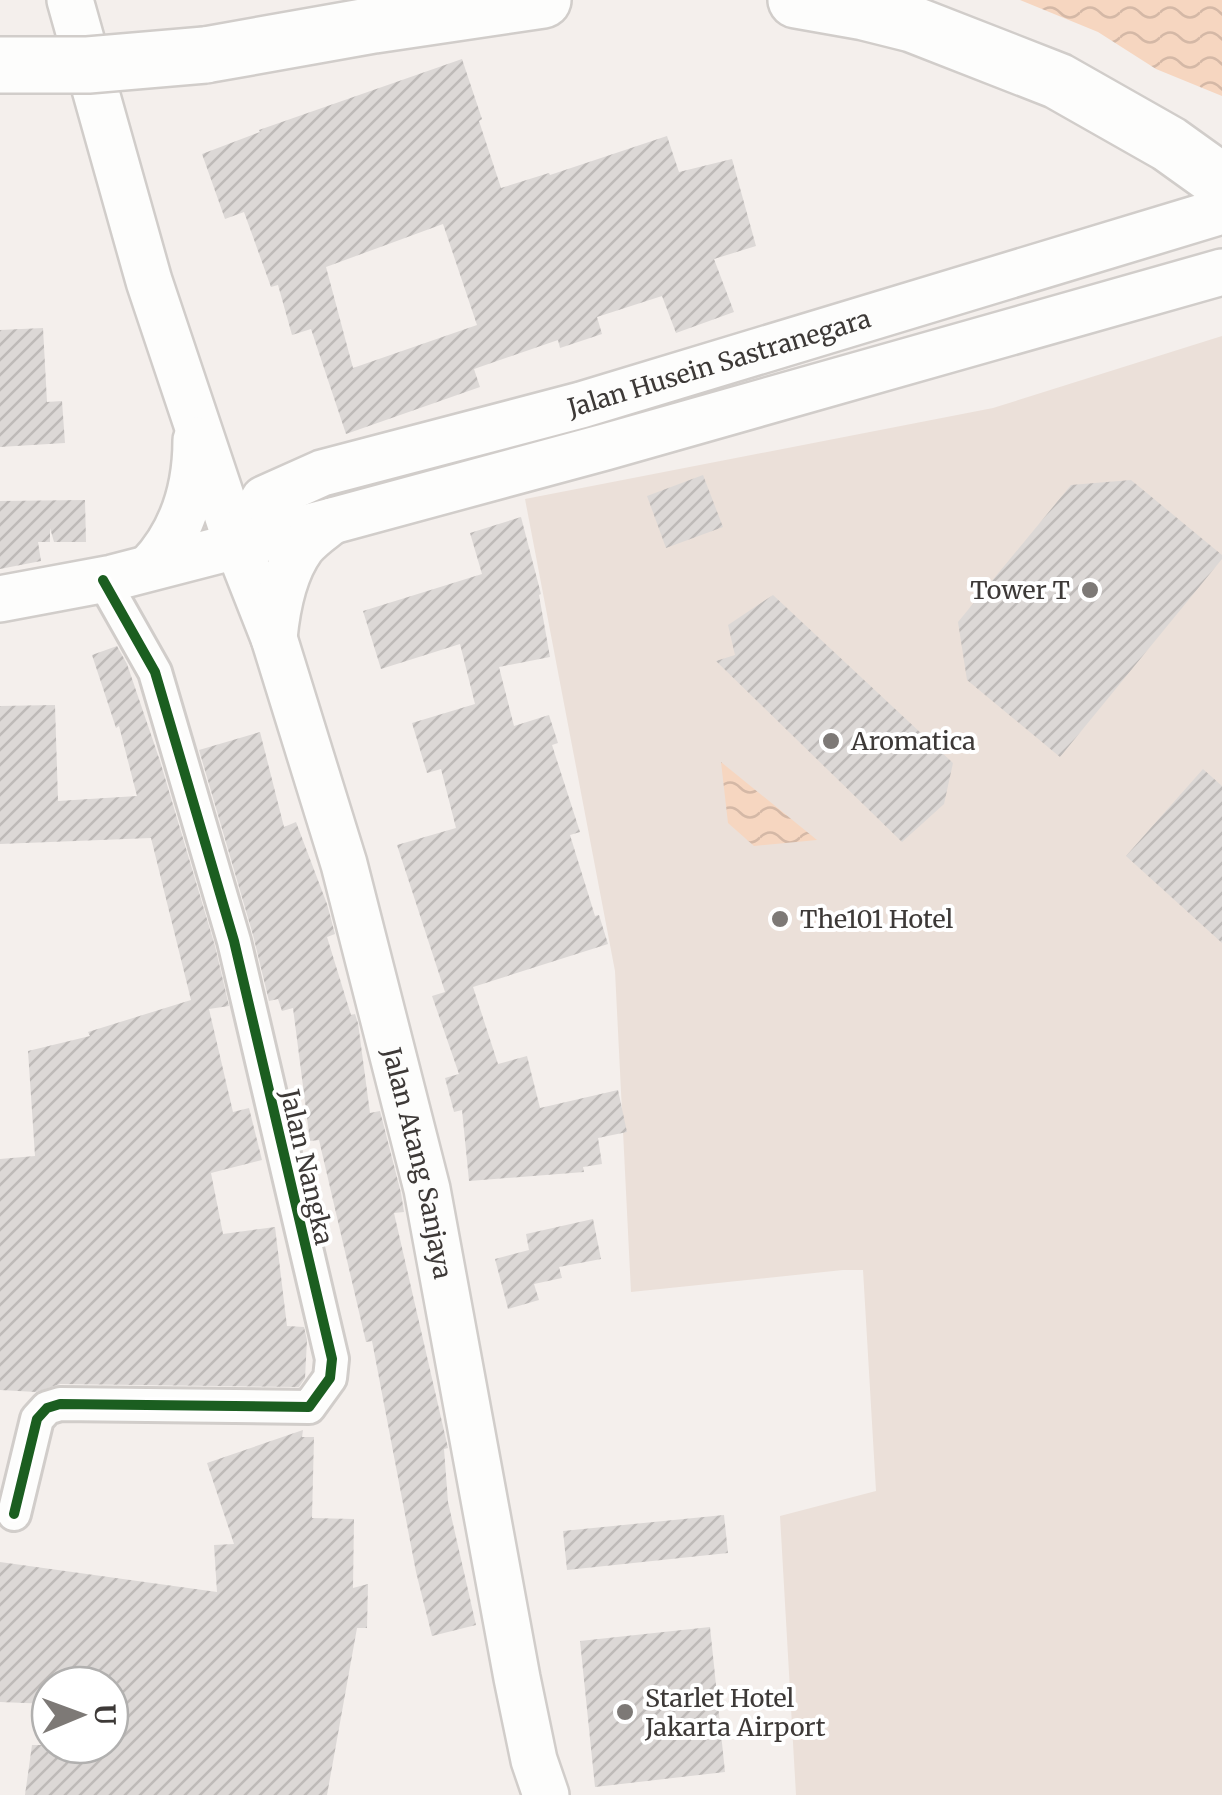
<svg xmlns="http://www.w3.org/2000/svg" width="1222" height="1795" viewBox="0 0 1222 1795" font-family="Merriweather,serif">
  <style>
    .built { fill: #ebe0d9 }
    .water { fill: url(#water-waves) }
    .building { fill: url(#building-hatch); fill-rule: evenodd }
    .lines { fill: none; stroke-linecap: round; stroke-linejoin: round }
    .street-casing { stroke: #d1cdca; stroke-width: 38 }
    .secondary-casing { stroke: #d1cdca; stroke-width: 50 }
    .highway-casing { stroke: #d1cdca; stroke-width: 60 }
    .street { stroke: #fdfdfc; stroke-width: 32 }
    .secondary { stroke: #fdfdfc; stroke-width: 45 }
    .highway { stroke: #fdfdfc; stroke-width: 55 }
    .highway-bridge-casing { stroke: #d1cdca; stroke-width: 60; stroke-linecap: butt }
    .highway-bridge { stroke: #fdfdfc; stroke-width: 55 }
    .cycleway-casing { stroke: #fff; stroke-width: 16 }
    .cycleway { stroke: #1b5e20; stroke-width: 10 }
    .poi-dot { fill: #7d7976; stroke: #fff; stroke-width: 4 }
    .labels { text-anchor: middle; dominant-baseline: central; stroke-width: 8; stroke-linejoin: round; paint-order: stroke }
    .street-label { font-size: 25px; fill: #3d3937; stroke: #fff }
    .poi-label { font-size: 25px; fill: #3d3937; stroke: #fff; text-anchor: start }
  </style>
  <defs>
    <pattern id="water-waves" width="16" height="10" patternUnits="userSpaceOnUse" patternTransform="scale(2.5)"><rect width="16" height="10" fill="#f6d6c0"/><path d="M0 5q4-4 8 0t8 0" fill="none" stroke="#d4b8a6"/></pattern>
    <pattern id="building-hatch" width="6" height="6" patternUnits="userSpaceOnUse" patternTransform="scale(2.5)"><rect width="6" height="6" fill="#dcd8d6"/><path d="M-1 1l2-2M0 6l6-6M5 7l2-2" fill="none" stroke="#bebab8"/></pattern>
  </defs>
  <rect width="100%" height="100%" fill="#f4efec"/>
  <path class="built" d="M1222 336V1795H796L780 1516 876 1491 863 1270H843L631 1292 615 971 525 499 993 408Z"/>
  <path class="water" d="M1020 0H1222V96L1156 69 1098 32Z
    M721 762 817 840 754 846 728 823Z"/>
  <path class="building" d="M462 59 482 119 479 121 501 188 549 173 550 175 667 136 679 172 732 159 756 246 714 259 734 312 676 333 662 296 597 317 602 334 560 348 558 340 474 369 480 387 346 434 311 329 292 335 278 285 271 287 244 212 225 219 202 154 260 132 259 130ZM443 224 477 325 353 368 326 267Z
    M43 328 47 402 62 401 65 443 0 447V330Z
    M703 475 723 527 666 548 647 496Z
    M1131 480 1222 555V559L1060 757 967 680 958 622 1071 485Z
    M85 500 86 542H54L50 528V542H38L41 561 0 569V501Z
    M521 517 541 594 539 595 550 657 499 667 514 726 549 715 558 743 552 745 580 832 570 835 595 916 599 915 608 944 473 987 498 1064 527 1056 540 1108 618 1090 627 1132 598 1138 602 1164 583 1167 584 1172 469 1181 462 1110 454 1112 445 1078 459 1074 432 996 445 992 397 845 456 828 441 769 427 773 412 723 475 704 460 644 381 669 363 611 482 574 470 533Z
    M773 595 953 763 944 804 902 842 716 661 735 655 728 625Z
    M117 646 127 664 160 761 215 946 229 1006 209 1009 233 1112 249 1108 262 1160 211 1173 223 1234 275 1227 287 1326 304 1327 307 1340 305 1378 299 1387 60 1384 36 1392 0 1390V1159L35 1156 28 1051 90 1036 88 1032 191 1000 151 838 0 844V706L55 705 58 801 137 796 119 726 116 728 92 655Z
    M260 732 284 827 296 822 327 904 335 934 327 937 351 1015 355 1014 358 1023 370 1113 380 1111 401 1193 404 1212 394 1213 448 1448 444 1449 448 1502 476 1625 432 1636 416 1572 372 1341 366 1342 319 1140 310 1141 293 1008 282 1011 278 999 269 1001 253 935 199 750Z
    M1203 769 1222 786V943L1126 856Z
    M593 1219 601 1259 559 1267 562 1278 534 1284 539 1300 508 1309 495 1259 529 1250 526 1234Z
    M303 1430 302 1437H314L312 1518 354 1519 353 1588 368 1584 367 1628H357L327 1795H25L32 1745H110V1685H50V1704L0 1702V1562L217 1592 214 1545 234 1544 207 1463Z
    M724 1515 728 1553 567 1570 563 1531Z
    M710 1627 725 1772 595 1787 580 1641Z"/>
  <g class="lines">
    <g class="street-casing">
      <path id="street" d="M14 1514 37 1419 47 1408 60 1404 309 1407 330 1378 332 1359 234 941 155 672 103 580"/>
    </g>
    <g class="secondary-casing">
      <g id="secondary">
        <path id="s1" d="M70 0 149 281 237 544 274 638 344 864 427 1189 517 1678 534 1760 546 1795"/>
        <path id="s2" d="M237 544 264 499 322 473 581 405 1222 211"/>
        <path d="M150 567C183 532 196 489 196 440"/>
        <path d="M0 599 112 578 332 521 605 447 1222 272"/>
        <path d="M274 638C277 607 283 573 302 547 310 537 322 529 332 521"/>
      </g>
    </g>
    <g class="highway-casing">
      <path id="highway" d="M796 0 864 12 912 24 1058 81 1169 144 1222 182
        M205 55 374 25 543 0"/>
    </g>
    <use href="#street" class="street"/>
    <use href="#secondary" class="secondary"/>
    <use href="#highway" class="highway"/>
    <g class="highway-bridge-casing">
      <path id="highway-bridge" d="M0 65H88L205 55"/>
    </g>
    <use href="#highway-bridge" class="highway-bridge"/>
    <g class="cycleway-casing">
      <path id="cycleway" d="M14 1514 37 1419 47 1408 60 1404 309 1407 330 1378 332 1359 234 941 155 672 103 580"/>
    </g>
    <use href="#cycleway" class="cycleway"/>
  </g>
  <g class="poi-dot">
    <circle cx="1090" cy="590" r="10"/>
    <circle cx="831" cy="741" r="10"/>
    <circle cx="780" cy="919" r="10"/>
    <circle cx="625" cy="1712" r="10"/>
  </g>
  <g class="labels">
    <g class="street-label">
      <text stroke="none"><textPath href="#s2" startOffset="528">Jalan Husein Sastranegara</textPath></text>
      <text stroke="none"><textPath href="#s1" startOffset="1215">Jalan Atang Sanjaya</textPath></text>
      <text transform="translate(307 1167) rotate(77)">Jalan Nangka</text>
    </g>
    <g class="poi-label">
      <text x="1070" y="590" text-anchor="end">Tower T</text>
      <text x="851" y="741">Aromatica</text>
      <text x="800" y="919">The101 Hotel</text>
      <text x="645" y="1698">Starlet Hotel<tspan x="645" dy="29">Jakarta Airport</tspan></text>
    </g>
  </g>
  <g transform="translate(80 1715) rotate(89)"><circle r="48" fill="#ffffff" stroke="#b1b0af" stroke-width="2.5"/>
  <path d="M0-8L18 38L0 25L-18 38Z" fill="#7d7976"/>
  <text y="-15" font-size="28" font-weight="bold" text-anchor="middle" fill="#3d3937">U</text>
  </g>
</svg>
